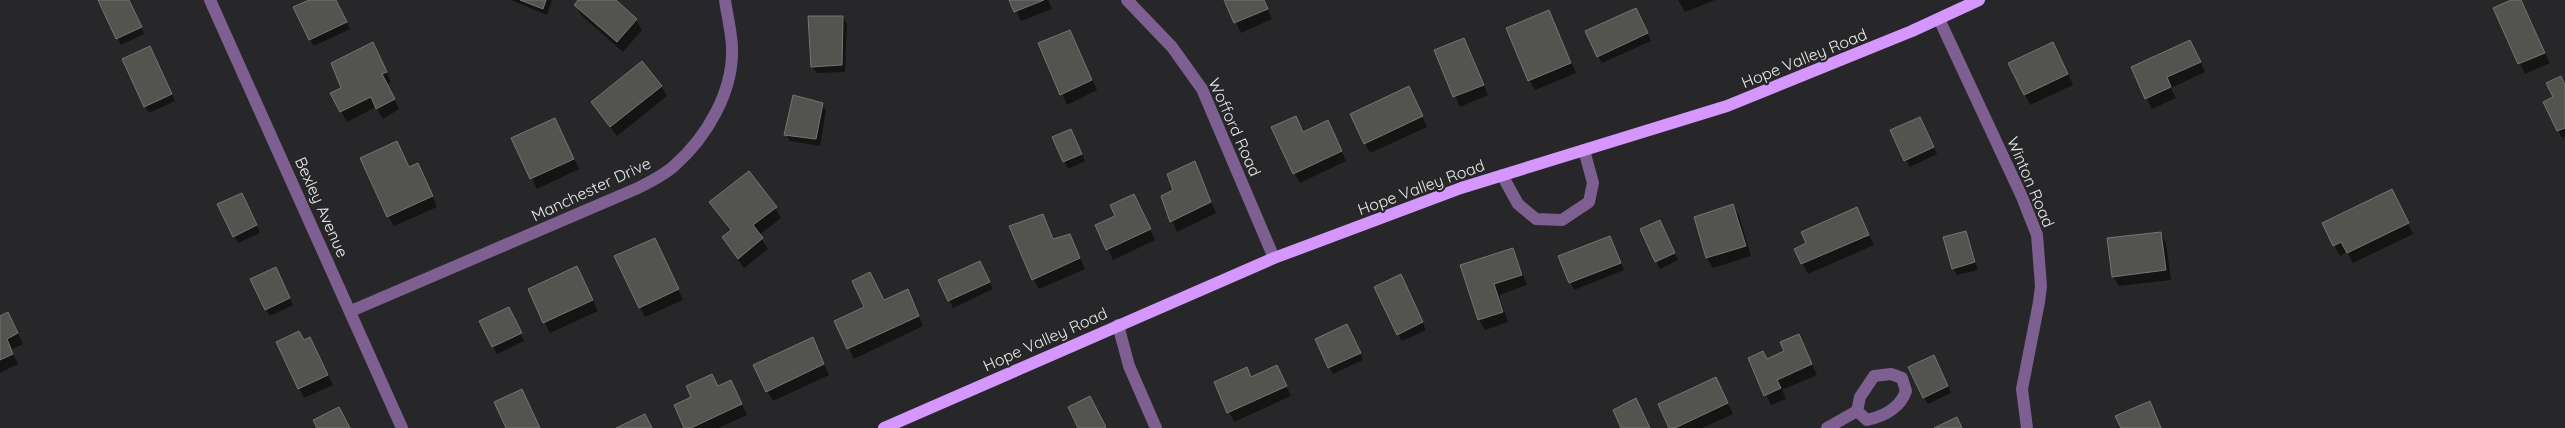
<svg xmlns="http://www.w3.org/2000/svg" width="2565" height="428" viewBox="0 0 2565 428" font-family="Quicksand,sans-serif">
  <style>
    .shadow { fill: #0007 }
    .building { fill: #535350; stroke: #757572 }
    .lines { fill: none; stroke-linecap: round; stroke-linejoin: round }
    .minor { stroke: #7d5f91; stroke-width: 12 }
    .major { stroke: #d596fd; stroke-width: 12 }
    .labels { text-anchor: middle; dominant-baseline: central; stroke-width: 4.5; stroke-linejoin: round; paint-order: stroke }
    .street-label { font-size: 16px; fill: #ebeaeb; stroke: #272628 }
  </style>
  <rect width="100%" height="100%" fill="#272628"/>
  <path class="shadow" d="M99 0H129L144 34 121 45Z
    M312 0H336L350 29 314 46 310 39Z
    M511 0H552L547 15Z
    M580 0H614L636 20 642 30 623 52 581 15 576 5Z
    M1011 0H1048L1052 9 1021 21Z
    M1225 0H1264L1272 19 1241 33Z
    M1678 0H1715L1685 12Z
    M2514 0H2520L2525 8 2550 63 2525 74 2494 8Z
    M1548 11 1576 73 1535 90 1529 80Z
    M1639 16 1651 41 1602 63 1598 56Z
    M843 17 847 24 845 72 817 73 812 67Z
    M1464 39 1488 95 1460 107 1436 51Z
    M1075 42 1097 90 1067 105 1040 44Z
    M2053 44 2073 85 2030 105 2010 64Z
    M2196 51 2205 72 2171 88 2176 98 2152 109 2132 68Z
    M378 54 391 82 387 84 399 109 383 119 376 107 347 122 332 94 343 88Z
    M153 55 175 101 149 113 145 106Z
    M661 86 667 96 617 136 592 102Z
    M2565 86V136L2562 138 2545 103 2554 98Z
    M1414 98 1427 127 1370 153 1365 143Z
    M822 104 826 111 820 146 790 141 786 134Z
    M1295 117 1304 133 1333 132 1346 161 1300 183 1294 173Z
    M555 119 579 169 537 189 513 139Z
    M1923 125 1937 154 1910 167 1906 160Z
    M1074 137 1085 161 1068 169 1054 138Z
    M397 143 409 168 423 175 437 207 394 226 388 216Z
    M1194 163 1216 213 1177 232 1163 197 1174 191Z
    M1134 195 1155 240 1113 260 1097 225 1116 217Z
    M245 201 260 233 238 243 234 236Z
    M2397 201 2413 234 2353 263 2347 252 2340 256 2323 224Z
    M711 203 775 208 781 218 759 235 768 249 744 268 723 238 731 232Z
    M1733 206 1739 216 1751 256 1713 268 1707 258 1695 217Z
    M1856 209 1874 245 1808 274 1795 249 1808 244Z
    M1042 215 1054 240 1070 235 1085 269 1039 289 1033 279Z
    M1663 228 1678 260 1660 269 1641 230Z
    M1966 232 1978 270 1957 275 1953 268Z
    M2161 233 2166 243 2171 280 2119 286 2113 276Z
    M1610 237 1624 270 1574 290 1560 257Z
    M660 249 683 300 645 317 640 307Z
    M1513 249 1527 285 1499 295 1508 322 1485 330 1479 320 1461 266Z
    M984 269 993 289 953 308 940 280Z
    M279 276 293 305 270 316 266 310Z
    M582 278 598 311 550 333 529 290Z
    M1404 283 1426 330 1402 341 1398 334Z
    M908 291 923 326 854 359 836 322Z
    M513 316 524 341 497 354 493 347Z
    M0 318 14 324 23 344 11 350 18 364 0 373Z
    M1351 333 1363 360 1333 374 1329 367Z
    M1798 335 1817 375 1782 390 1786 399 1771 405 1749 358 1767 360 1786 352Z
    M310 339 333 385 304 398 299 388Z
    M812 339 829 375 773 401 767 391Z
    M1937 363 1951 393 1928 404 1924 397Z
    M1246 369 1252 378 1282 377 1291 396 1234 422 1229 412Z
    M718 387 736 392 747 415 718 428H686Z
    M1721 389 1733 414 1702 428H1671Z"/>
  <path class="building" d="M98 0H129L142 27 116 39Z
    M309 0H336L347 22 309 40 293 7Z
    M520 0H546L543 9Z
    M578 0H616L637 19 617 42 574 5Z
    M1009 0H1044L1014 12Z
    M1224 0H1264L1268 9 1234 23Z
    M2511 0H2521L2545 53 2518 64 2493 8Z
    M1636 8 1648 33 1597 57 1585 31Z
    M1549 10 1571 63 1528 81 1506 28Z
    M808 16H843L842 65 811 67Z
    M1070 30 1092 80 1060 95 1038 43Z
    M1464 38 1484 85 1453 97 1434 50Z
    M2190 40 2201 62 2167 77 2171 87 2145 99 2131 67Z
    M373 42 387 72 382 74 395 99 376 109 371 97 340 112 330 93 341 88 331 63Z
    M2053 42 2068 74 2024 95 2008 63Z
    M150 46 172 94 144 107 122 59Z
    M642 61 662 86 610 127 591 102Z
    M2561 76 2565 85V128L2557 131 2543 102 2553 97 2546 83Z
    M1409 86 1423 116 1364 144 1350 114Z
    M793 95 823 103 816 139 784 135Z
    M1296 116 1303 132 1328 120 1342 151 1293 174 1271 127Z
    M1920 117 1934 147 1904 161 1890 130Z
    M555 118 574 159 530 179 511 138Z
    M1071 129 1082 154 1063 162 1052 137Z
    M397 141 409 167 418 163 433 196 387 217 360 158Z
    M1195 161 1211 202 1170 222 1161 196 1173 190 1167 174Z
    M749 171 777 207 753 225 763 238 738 259 722 237 731 230 709 202Z
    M2392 189 2409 223 2347 253 2341 242 2333 246 2322 223Z
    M242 193 257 225 233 237 217 204Z
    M1134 194 1151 229 1106 250 1095 225 1115 216 1110 205Z
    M1733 204 1746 246 1706 258 1694 217Z
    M1857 207 1869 235 1801 264 1794 249 1806 243 1801 232Z
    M1043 214 1053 239 1070 234 1080 258 1032 280 1009 226Z
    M1660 220 1675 253 1655 262 1640 229Z
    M1966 231 1975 262 1952 269 1943 237Z
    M2161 232 2166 270 2112 277 2107 238Z
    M1610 236 1621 263 1569 283 1558 256Z
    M655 238 679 289 639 308 614 256Z
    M1513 248 1522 275 1494 284 1503 312 1478 320 1460 265Z
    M980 261 990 282 948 301 938 280Z
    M577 266 593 300 543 323 528 289Z
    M276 267 290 298 265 310 250 279Z
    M870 272 884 300 908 289 919 316 847 349 834 321 864 307 852 281Z
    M1401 274 1423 322 1397 335 1374 287Z
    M509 307 522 333 492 347 479 321Z
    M8 312 18 333 7 339 13 354 0 360V316Z
    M1347 324 1361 353 1328 368 1315 339Z
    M299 331 304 340 310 337 328 375 298 389 276 342Z
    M1799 334 1812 364 1777 380 1781 388 1764 396 1748 358 1763 351 1767 359 1784 351 1780 342Z
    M813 337 824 364 766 392 753 365Z
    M1934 355 1948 386 1923 398 1908 367Z
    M1277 365 1287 386 1227 413 1214 382 1247 367 1251 377Z
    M712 374 718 386 731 380 742 404 691 428H684L674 405 691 397 686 386Z
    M1716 377 1728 403 1675 428H1669L1658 404Z
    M522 389 540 428H506L494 402Z
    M1090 396 1106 427 1105 428H1078L1068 407Z
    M1636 398 1650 428H1621L1613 410Z
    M2150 401 2161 428H2121L2115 416Z
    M339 407 350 428H317L313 420Z
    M645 414 652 428H616Z
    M1957 417 1962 428H1934Z"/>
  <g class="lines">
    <path class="minor" d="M210 0 402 428
      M1127 0 1172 47 1202 89 1274 258
      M1939 19 2022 197 2037 235 2041 286 2039 302 2022 389 2027 428
      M1502 175 1518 204 1536 219 1562 220 1589 202 1593 183 1584 150
      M351 311 638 188C650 182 664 175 674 166 707 137 734 91 732 46 731 30 727 15 725 0
      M1118 325 1129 366 1156 428
      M1891 374 1902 378 1906 391C1900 408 1885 416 1867 420L1857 411 1860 397 1874 376Z
      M1827 428 1857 411"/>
    <path class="major" d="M884 428 1274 258 1461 188 1727 106 1912 31 1979 0"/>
  </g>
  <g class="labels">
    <g class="street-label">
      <text transform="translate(1804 58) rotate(-22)">Hope Valley Road</text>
      <text transform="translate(1235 127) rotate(66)">Wofford Road</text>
      <text transform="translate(2031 182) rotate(67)">Winton Road</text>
      <text transform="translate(1421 187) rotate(-20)">Hope Valley Road</text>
      <text transform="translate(591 189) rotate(-25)">Manchester Drive</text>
      <text transform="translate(322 207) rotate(66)">Bexley Avenue</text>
      <text transform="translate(1045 339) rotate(-24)">Hope Valley Road</text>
    </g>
  </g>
</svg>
